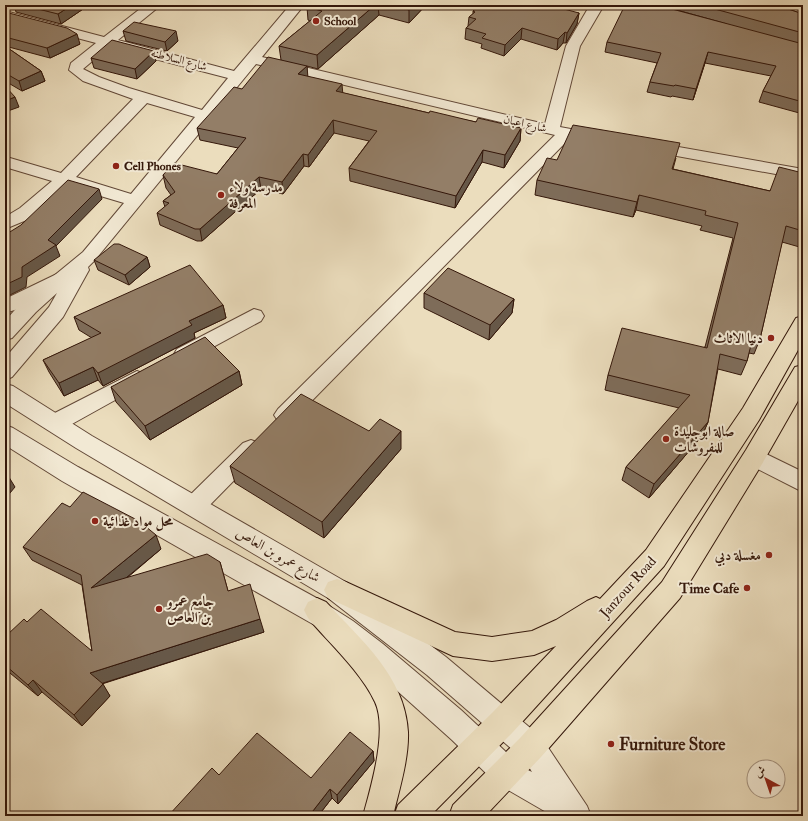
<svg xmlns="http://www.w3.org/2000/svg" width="808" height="821" viewBox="0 0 808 821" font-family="'IM FELL Double Pica',Amiri,serif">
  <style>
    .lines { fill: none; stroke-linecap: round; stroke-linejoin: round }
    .minor-casing { stroke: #624837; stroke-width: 2 }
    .tertiary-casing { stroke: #624837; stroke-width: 2 }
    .primary-casing { stroke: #34170a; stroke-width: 2 }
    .minor { fill: #f2e9d4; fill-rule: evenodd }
    .tertiary { fill: #f2e9d4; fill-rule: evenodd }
    .primary { fill: #ebddbd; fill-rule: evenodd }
    .wall { fill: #7e6c59; stroke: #34170a }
    .shaded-wall { fill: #675848; stroke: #34170a }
    .building { fill: #937e67; stroke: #34170a }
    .poi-dot { fill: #8f2418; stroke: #f2e9d4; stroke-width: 1.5 }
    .labels { text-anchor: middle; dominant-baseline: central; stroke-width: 4; stroke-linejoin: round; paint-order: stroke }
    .far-poi-label { font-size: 12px; font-weight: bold; fill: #34170a; stroke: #f2e9d4; text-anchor: start }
    .far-street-label { font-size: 12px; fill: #34170a; stroke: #f2e9d4 }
    .poi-label { font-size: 14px; font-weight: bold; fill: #34170a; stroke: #f2e9d4; text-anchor: start }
    .street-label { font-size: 14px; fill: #34170a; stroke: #f2e9d4 }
    .near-poi-label { font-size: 17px; font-weight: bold; fill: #34170a; stroke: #f2e9d4; text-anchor: start }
  </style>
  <rect width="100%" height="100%" fill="#ebddbd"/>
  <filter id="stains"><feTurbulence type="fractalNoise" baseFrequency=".005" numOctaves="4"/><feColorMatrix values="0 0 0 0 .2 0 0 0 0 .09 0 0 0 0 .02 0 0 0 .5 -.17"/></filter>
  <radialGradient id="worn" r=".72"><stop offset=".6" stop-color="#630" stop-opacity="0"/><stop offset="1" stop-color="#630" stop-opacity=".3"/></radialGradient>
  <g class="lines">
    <g class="minor-casing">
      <path id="minor" d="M145 5H161L118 40 234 71 290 5H304L262 57 545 124 566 46 590 5H604L580 46 560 127 603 135 605 138 603 141 597 143 570 138 292 421 285 423 278 421 274 415 278 409 555 135 256 64 95 260 88 267 89 270 63 317 12 377 5 380V358L49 307 57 293 36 312 12 338 5 340V321L22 302 83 252 124 203 67 186 29 219 5 229V217L20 208 52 181 5 167V159L10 158 61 173 133 99 83 81 69 70 71 63 96 43 5 19V11L104 37ZM109 47 228 78 202 110 129 88 99 77 83 69ZM147 103 195 117 131 194 76 177Z
        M650 142 803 169V179L644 150 642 147 644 144Z
        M254 309 261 311 264 316 261 321 191 359 184 361 177 359 174 354 177 349Z
        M137 371 144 374 147 379 144 384 63 429 55 431 47 429 44 423 47 417Z
        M251 440 259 443 262 449 259 455 202 513 194 516 186 513 183 506 186 499 243 443Z
        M754 448 803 472V492L746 463 743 457 746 451Z
        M531 733 541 737 587 806 591 816H553L496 783 492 773 496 763 506 759 532 772 517 747 521 737Z"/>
    </g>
    <g class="tertiary-casing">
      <path id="tertiary" d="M63 271 70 273 73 278 70 283 24 307 5 313V299Z
        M5 384 13 386 92 436 346 582 446 657 541 737 545 747 541 757 531 761 521 757 427 675 328 598 76 448 5 403Z
        M5 425 13 428 78 467 320 600 353 621 383 644 461 710 506 752 516 763 520 773 516 783 506 787 496 783 452 740 364 661 318 627 62 481 5 445Z"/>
    </g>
    <g class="primary-casing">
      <path id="primary" d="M803 316V341L759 420 664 566 513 732 430 816H394L398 805 493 712 556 646 534 655 492 661 453 656 328 598 324 590 328 582 337 579 346 582 455 632 492 637 532 631 556 620 587 601 596 597 600 599 646 550 743 408 796 318Z
        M803 365V392L762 464 680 598 541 757 485 816H449L453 805 521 737 662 582 746 450 795 367Z
        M317 598 326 602C361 640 405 676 408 732 409 759 399 790 393 816H363C371 787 388 730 375 702 361 672 330 644 308 618L304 610 308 602Z"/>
    </g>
    <use href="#minor" class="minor"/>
    <use href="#tertiary" class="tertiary"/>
    <use href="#primary" class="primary"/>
  </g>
  <path class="wall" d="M14 5H89L61 24 16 12Z
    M309 5H426L409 23 379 15 318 69 307 66V76L343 93 429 113 476 122 521 128 520 141 504 168 482 162 455 208 350 181 349 168 369 141 334 133 309 167 304 166 283 194 261 189 202 241H197L160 225 157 213 165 207 163 201 171 195 166 188 163 175 217 174 238 148 200 140 197 128 242 89 281 60 279 46 310 21 308 20 307 7Z
    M659 5H776L803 14V114L759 102 763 91 771 76 705 63 693 100 672 96 671 97 647 92 650 82 657 63 605 52 607 42 727 24Z
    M473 11 579 13 577 24 566 43H563L557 50 521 39 504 56 481 48 482 44 465 39 466 28 468 26 469 17 473 14Z
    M5 12 80 44 50 58 5 46 41 71 45 81 22 91 5 81Z
    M123 31 178 41 167 51 126 41Z
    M154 51 156 61 137 79 94 68 91 58Z
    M676 158 673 169 770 191 803 173V248L782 242 760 339 754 354 749 353 747 361 741 375 718 369 708 422 702 436 649 498 622 480 626 467 679 408 605 390 608 375 705 347 733 238 700 230 702 226 636 210 633 217 535 195 537 180 557 160Z
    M147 257 150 267 129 285 98 270 94 260Z
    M424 293 514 299 512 313 489 340 424 308Z
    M223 305 226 318 194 333 195 338 103 386 98 380 64 396 49 372 43 360 92 338 79 330 74 317Z
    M239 371 242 385 150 440 116 402 111 387Z
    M401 449 324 538 235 483 230 466Z
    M23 547 161 549 127 578 220 562 228 591 264 632 102 684 110 696 82 726 42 692 38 696 5 669V643L9 639 7 635 27 622 92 651 82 585 32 560Z
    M373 751 374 761 338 804 332 798 318 816H168L311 778Z"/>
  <path class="shaded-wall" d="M72 5H89L61 24 58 14Z
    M375 5H378L379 15 318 69 317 55Z
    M413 5H426L409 23V10Z
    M579 13 577 24 566 43 567 33Z
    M522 28 521 39 504 56 505 45Z
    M176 31 178 41 167 51 165 42Z
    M565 32 563 43 557 50 558 39Z
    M77 34 80 44 50 58 47 48Z
    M154 51 156 61 137 79 135 69Z
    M708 52 705 63 693 100 696 89Z
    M307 66 308 78 298 74Z
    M41 71 45 81 22 91 19 81Z
    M342 84 343 96 336 91Z
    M15 97 19 107 5 112V101Z
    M333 120 334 133 309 167 308 155Z
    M521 128 520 141 504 168 505 155Z
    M483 150 482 162 455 208 456 196Z
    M303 154 304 166 283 194 282 182Z
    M259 177 261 189 202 241 200 229Z
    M99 189 102 199 56 246 60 256 27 277 26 287 8 296H5V285L48 240Z
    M639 195 636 210 633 217 637 202Z
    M147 257 150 267 129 285 125 275Z
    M514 299 512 313 489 340 490 325Z
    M223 305 226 318 194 333 195 338 103 386 98 373 189 321Z
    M93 367 98 380 64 396 59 383Z
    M239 371 242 385 150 440 145 426Z
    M708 422 702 436 649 498 654 484Z
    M401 431V449L324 538 322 522Z
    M7 474 15 487 5 499V476Z
    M156 535 161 549 98 601 91 588Z
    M260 619 264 632 97 685 90 673Z
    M33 680 42 692 38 696 28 685Z
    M103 684 110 696 82 726 74 715Z
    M373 751 374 761 338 804 337 795Z
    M330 789 332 798 318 816H309Z"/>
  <path class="building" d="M22 5H72L58 14Z
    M309 5H375L317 55 279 46 322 11 307 7Z
    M391 5H413L409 10Z
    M480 5H549L579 13 567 33 565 32 558 39 522 28 505 45 482 38 486 34 466 28 476 19 469 17 475 12 473 11Z
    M625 5H657L803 44V102L763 91 776 66 708 52 696 89 675 85 674 86 650 82 661 53 607 42Z
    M700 5H776L803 14V33Z
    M5 12 67 28 77 34 47 48 5 37Z
    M134 22 176 31 165 42 123 31Z
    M112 40 154 51 135 69 91 58Z
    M5 46 41 71 19 81 5 73Z
    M268 57 307 66 298 74 342 84 336 91 429 113 430 111 476 122 478 118 521 128 505 155 483 150 456 196 349 168 377 131 333 120 308 155 303 154 282 182 259 177 200 229H195L157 213 169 203 163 201 175 192 163 175 174 163 217 174 246 138 197 128 234 87 242 89Z
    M5 86 15 97 5 101Z
    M573 125 680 143 672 169 770 191 779 167 803 173V231L786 226 760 339 753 337 747 361 720 354 708 422 654 484 626 467 690 395 608 375 622 328 707 348 738 223 705 215 706 211 639 195 637 202 537 180 547 158 557 160Z
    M68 180 99 189 48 240 56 245 22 267V277L5 285V235L21 225Z
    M114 244H119L147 257 125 275 94 260Z
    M190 265 223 305 189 321 192 325 98 373 93 367 59 383 43 360 101 333 74 317Z
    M448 268 514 299 490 325 424 293Z
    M205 337 239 371 145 426 111 387Z
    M301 394 369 431 380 419 401 431 322 522 230 466Z
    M83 492 139 521 156 535 91 588 207 554 220 562 228 591 250 584 260 619 90 673 103 684 74 715 33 680 28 685 5 665V643L10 638 7 635 24 619 27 622 41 609 92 651 81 575 23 547 62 503 70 507Z
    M350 732 373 751 337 795 330 789 309 816H168L212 768 219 775 257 733 311 778Z"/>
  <g class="poi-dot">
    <circle cx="316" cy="21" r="4"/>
    <circle cx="116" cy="166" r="4"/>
    <circle cx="221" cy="195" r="4"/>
    <circle cx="771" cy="338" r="4"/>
    <circle cx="666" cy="439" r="4"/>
    <circle cx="95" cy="521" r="4"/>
    <circle cx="769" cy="555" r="4"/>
    <circle cx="747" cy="588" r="4"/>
    <circle cx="159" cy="609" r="4"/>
    <circle cx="611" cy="744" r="4"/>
  </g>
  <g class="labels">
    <g class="far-poi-label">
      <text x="324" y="21">School</text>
      <text x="124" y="166">Cell Phones</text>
    </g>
    <g class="far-street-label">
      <text transform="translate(179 60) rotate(15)">شارع السلاطنه</text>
      <text transform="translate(525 124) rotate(13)">شارع اعبان</text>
    </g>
    <g class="poi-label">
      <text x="229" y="187">مدرسة ولاء<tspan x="229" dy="16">المعرفة</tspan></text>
      <text x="763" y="338" text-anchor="end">دنيا الاثاث</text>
      <text x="674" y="431">صالة ابوجليدة<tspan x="674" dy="16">للمفروشات</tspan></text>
      <text x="103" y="521">محل مواد غذائية</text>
      <text x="761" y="555" text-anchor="end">مغسلة دبي</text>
      <text x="739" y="588" text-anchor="end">Time Cafe</text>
      <text x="167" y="601">جامع عمرو<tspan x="167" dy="16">بن العاص</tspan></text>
    </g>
    <g class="street-label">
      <text transform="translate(278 555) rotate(30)">شارع عمرو بن العاص</text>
      <text transform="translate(628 587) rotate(-48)">Janzour Road</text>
    </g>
    <g class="near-poi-label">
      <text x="619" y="744">Furniture Store</text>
    </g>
  </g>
  <rect width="808" height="821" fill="none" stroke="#ebddbd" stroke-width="20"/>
  <rect x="6" y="6" width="796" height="809" fill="none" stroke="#34170a" stroke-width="2"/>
  <rect x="10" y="10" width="788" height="801" fill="none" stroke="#34170a"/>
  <g transform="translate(766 779) rotate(320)"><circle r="19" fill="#f2e9d4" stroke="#a69583"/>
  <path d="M0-3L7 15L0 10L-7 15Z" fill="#8f2418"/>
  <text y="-6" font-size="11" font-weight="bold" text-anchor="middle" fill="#34170a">ش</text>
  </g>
  <rect width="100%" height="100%" filter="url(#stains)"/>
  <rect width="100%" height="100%" fill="url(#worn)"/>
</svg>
